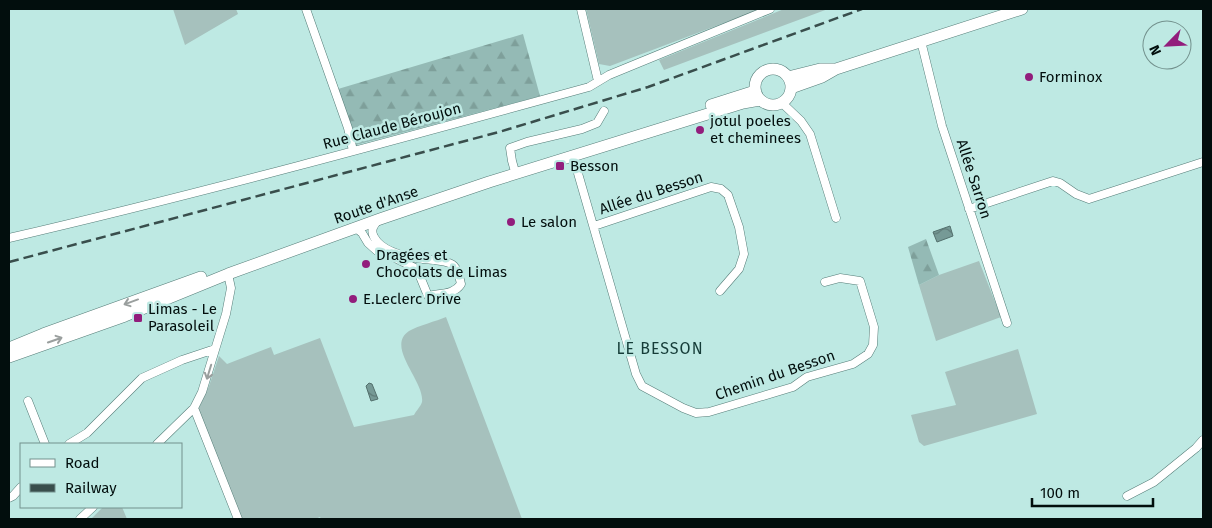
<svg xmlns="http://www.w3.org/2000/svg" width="1212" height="528" viewBox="0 0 1212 528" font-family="'Fira Sans',sans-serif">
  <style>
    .grass { fill: #a6c1bd }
    .forest { fill: url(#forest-firs) }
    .water { fill: url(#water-waves); stroke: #53706d }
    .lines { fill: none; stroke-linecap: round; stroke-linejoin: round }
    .minor-casing { stroke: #557d78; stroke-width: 9 }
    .primary-casing { stroke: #557d78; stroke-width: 12 }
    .minor { stroke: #fff; stroke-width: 8 }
    .primary { stroke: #fff; stroke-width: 11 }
    .rail { stroke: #394e4c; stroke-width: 2.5; stroke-dasharray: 10 5; stroke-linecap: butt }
    .oneway { stroke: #9a9f9e }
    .poi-dot { fill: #921d7c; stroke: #bee9e3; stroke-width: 2 }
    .labels { text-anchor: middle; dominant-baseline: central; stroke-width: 5; stroke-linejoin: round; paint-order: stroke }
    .poi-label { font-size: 15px; fill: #020e0d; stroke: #bee9e3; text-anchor: start }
    .street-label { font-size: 15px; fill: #020e0d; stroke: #bee9e3 }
    .neighbourhood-label { font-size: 16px; letter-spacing: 1px; fill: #153c38; stroke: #bee9e3 }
  </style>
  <defs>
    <pattern id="forest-firs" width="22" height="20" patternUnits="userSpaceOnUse" patternTransform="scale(1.25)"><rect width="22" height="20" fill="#94bab5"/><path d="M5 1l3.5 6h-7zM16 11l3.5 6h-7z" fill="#7e9f9a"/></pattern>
    <pattern id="water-waves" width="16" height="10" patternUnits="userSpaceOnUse" patternTransform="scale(1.25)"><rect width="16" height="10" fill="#769a96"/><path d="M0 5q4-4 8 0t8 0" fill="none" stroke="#5f7c79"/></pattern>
  </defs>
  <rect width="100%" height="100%" fill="#bee9e3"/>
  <path class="grass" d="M173 9H236L238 14 185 45Z
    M586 9H761L610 66 599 64Z
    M784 9H828L664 70 659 60Z
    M979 261 1001 317 936 341 919 285 939 275Z
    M446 317 522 519H321L320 517 315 519H242L197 412 209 386 219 356 227 364 271 347 274 355 320 338 354 427 414 415C416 411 421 406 422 402 425 381 385 347 409 331 417 326 437 321 446 317Z
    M1018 349 1037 414 924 446 919 442 911 415 956 405 945 372Z
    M103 507H122L127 519H91Z"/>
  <path class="forest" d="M523 34 540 96 356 145 338 89Z
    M926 239 939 275 919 285 908 247Z"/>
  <path class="water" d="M950 226 953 236 937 242 933 232Z
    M369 383 372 384 378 399 371 401 366 386Z"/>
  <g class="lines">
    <g class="minor-casing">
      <path id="minor" d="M306 9 348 128 353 151
        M581 9 598 81
        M921 41 942 126 1007 323
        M782 103 801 121 810 134 836 218
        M573 156 636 374 642 386 683 408 696 413 709 412 793 387 807 377 853 364 868 354 873 345 874 327 860 281 840 278 825 282
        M514 168 512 161 510 148 527 142 582 129 597 123 604 111
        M969 209 1053 181 1060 183 1076 194 1089 199 1203 162
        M594 226 711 187 721 189 728 195 739 227 744 254 739 269 720 291
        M356 228 362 233 368 243 377 251 391 256 417 269 428 296C440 293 454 295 461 284 460 279 458 270 454 266 448 260 431 260 423 259 407 257 382 252 374 237 370 230 374 225 378 220
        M9 238C203 193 396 140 589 87L609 75 770 9
        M28 401 45 444
        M194 408 238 519
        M69 444 87 433 142 378 182 360 215 349
        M157 444 194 408 202 392 226 314 231 288 228 274
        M1127 496 1154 482 1196 448 1203 440
        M9 498 13 496 21 487
        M80 519 93 507"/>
    </g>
    <g class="primary-casing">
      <path id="primary" d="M755 87a18 18 0 1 1 36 0a18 18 0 1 1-36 0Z
        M788 77 820 69H834
        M791 88 822 77 836 69 1022 9
        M711 105 755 91
        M9 348 43 334 201 277
        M9 357 125 316 228 274 380 219 489 182 743 103 760 100"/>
    </g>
    <use href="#minor" class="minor"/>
    <use href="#primary" class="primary"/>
    <path class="rail" d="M9 262 499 132 648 87 862 9"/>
  </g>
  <defs><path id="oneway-shaft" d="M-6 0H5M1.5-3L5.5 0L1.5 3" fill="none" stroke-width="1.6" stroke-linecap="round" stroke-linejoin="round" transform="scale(1.25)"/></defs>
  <g class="oneway">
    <use href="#oneway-shaft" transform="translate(131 302) rotate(160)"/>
    <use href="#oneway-shaft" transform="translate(55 340) rotate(-19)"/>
    <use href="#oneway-shaft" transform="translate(209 372) rotate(107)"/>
  </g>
  <g class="poi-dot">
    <circle cx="1029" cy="77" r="5"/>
    <circle cx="700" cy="130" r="5"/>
    <rect x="555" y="161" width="10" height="10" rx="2.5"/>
    <circle cx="511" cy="222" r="5"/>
    <circle cx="366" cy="264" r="5"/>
    <circle cx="353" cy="299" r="5"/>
    <rect x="133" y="313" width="10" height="10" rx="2.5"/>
  </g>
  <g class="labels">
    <g class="poi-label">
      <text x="1039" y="77">Forminox</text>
      <text x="710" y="121">jotul poeles<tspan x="710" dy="17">et cheminees</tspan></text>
      <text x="570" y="166">Besson</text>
      <text x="521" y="222">Le salon</text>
      <text x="376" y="255">Dragées et<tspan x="376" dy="17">Chocolats de Limas</tspan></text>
      <text x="363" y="299">E.Leclerc Drive</text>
      <text x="148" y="309">Limas - Le<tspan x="148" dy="17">Parasoleil</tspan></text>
    </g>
    <g class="street-label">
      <text transform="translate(392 126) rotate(-15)">Rue Claude Béroujon</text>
      <text transform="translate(974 179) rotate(72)">Allée Sarron</text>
      <text transform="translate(651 193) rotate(-18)">Allée du Besson</text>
      <text transform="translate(376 205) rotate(-19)">Route d'Anse</text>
      <text transform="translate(775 375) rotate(-19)">Chemin du Besson</text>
    </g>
    <g class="neighbourhood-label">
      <text x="660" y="348">LE BESSON</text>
    </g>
  </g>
  <rect width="1212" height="528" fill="none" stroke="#020e0d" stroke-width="20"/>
  <rect x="20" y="443" width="162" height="65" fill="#bee9e3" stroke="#73918d"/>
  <rect x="30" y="459" width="25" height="8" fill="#ffffff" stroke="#73918d"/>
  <text x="65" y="468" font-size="15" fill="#020e0d">Road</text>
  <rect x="30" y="484" width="25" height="8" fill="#394e4c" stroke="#73918d"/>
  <text x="65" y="493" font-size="15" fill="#020e0d">Railway</text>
  <g transform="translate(1167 45) rotate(246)"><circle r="24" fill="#bee9e3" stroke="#73918d"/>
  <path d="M0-4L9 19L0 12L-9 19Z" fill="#921d7c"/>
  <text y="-8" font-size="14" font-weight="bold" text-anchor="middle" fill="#020e0d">N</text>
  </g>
  <path d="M1032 498v8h121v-8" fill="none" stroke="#020e0d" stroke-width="2.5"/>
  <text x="1040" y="498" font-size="15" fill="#020e0d" stroke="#bee9e3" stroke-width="4" paint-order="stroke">100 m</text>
</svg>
